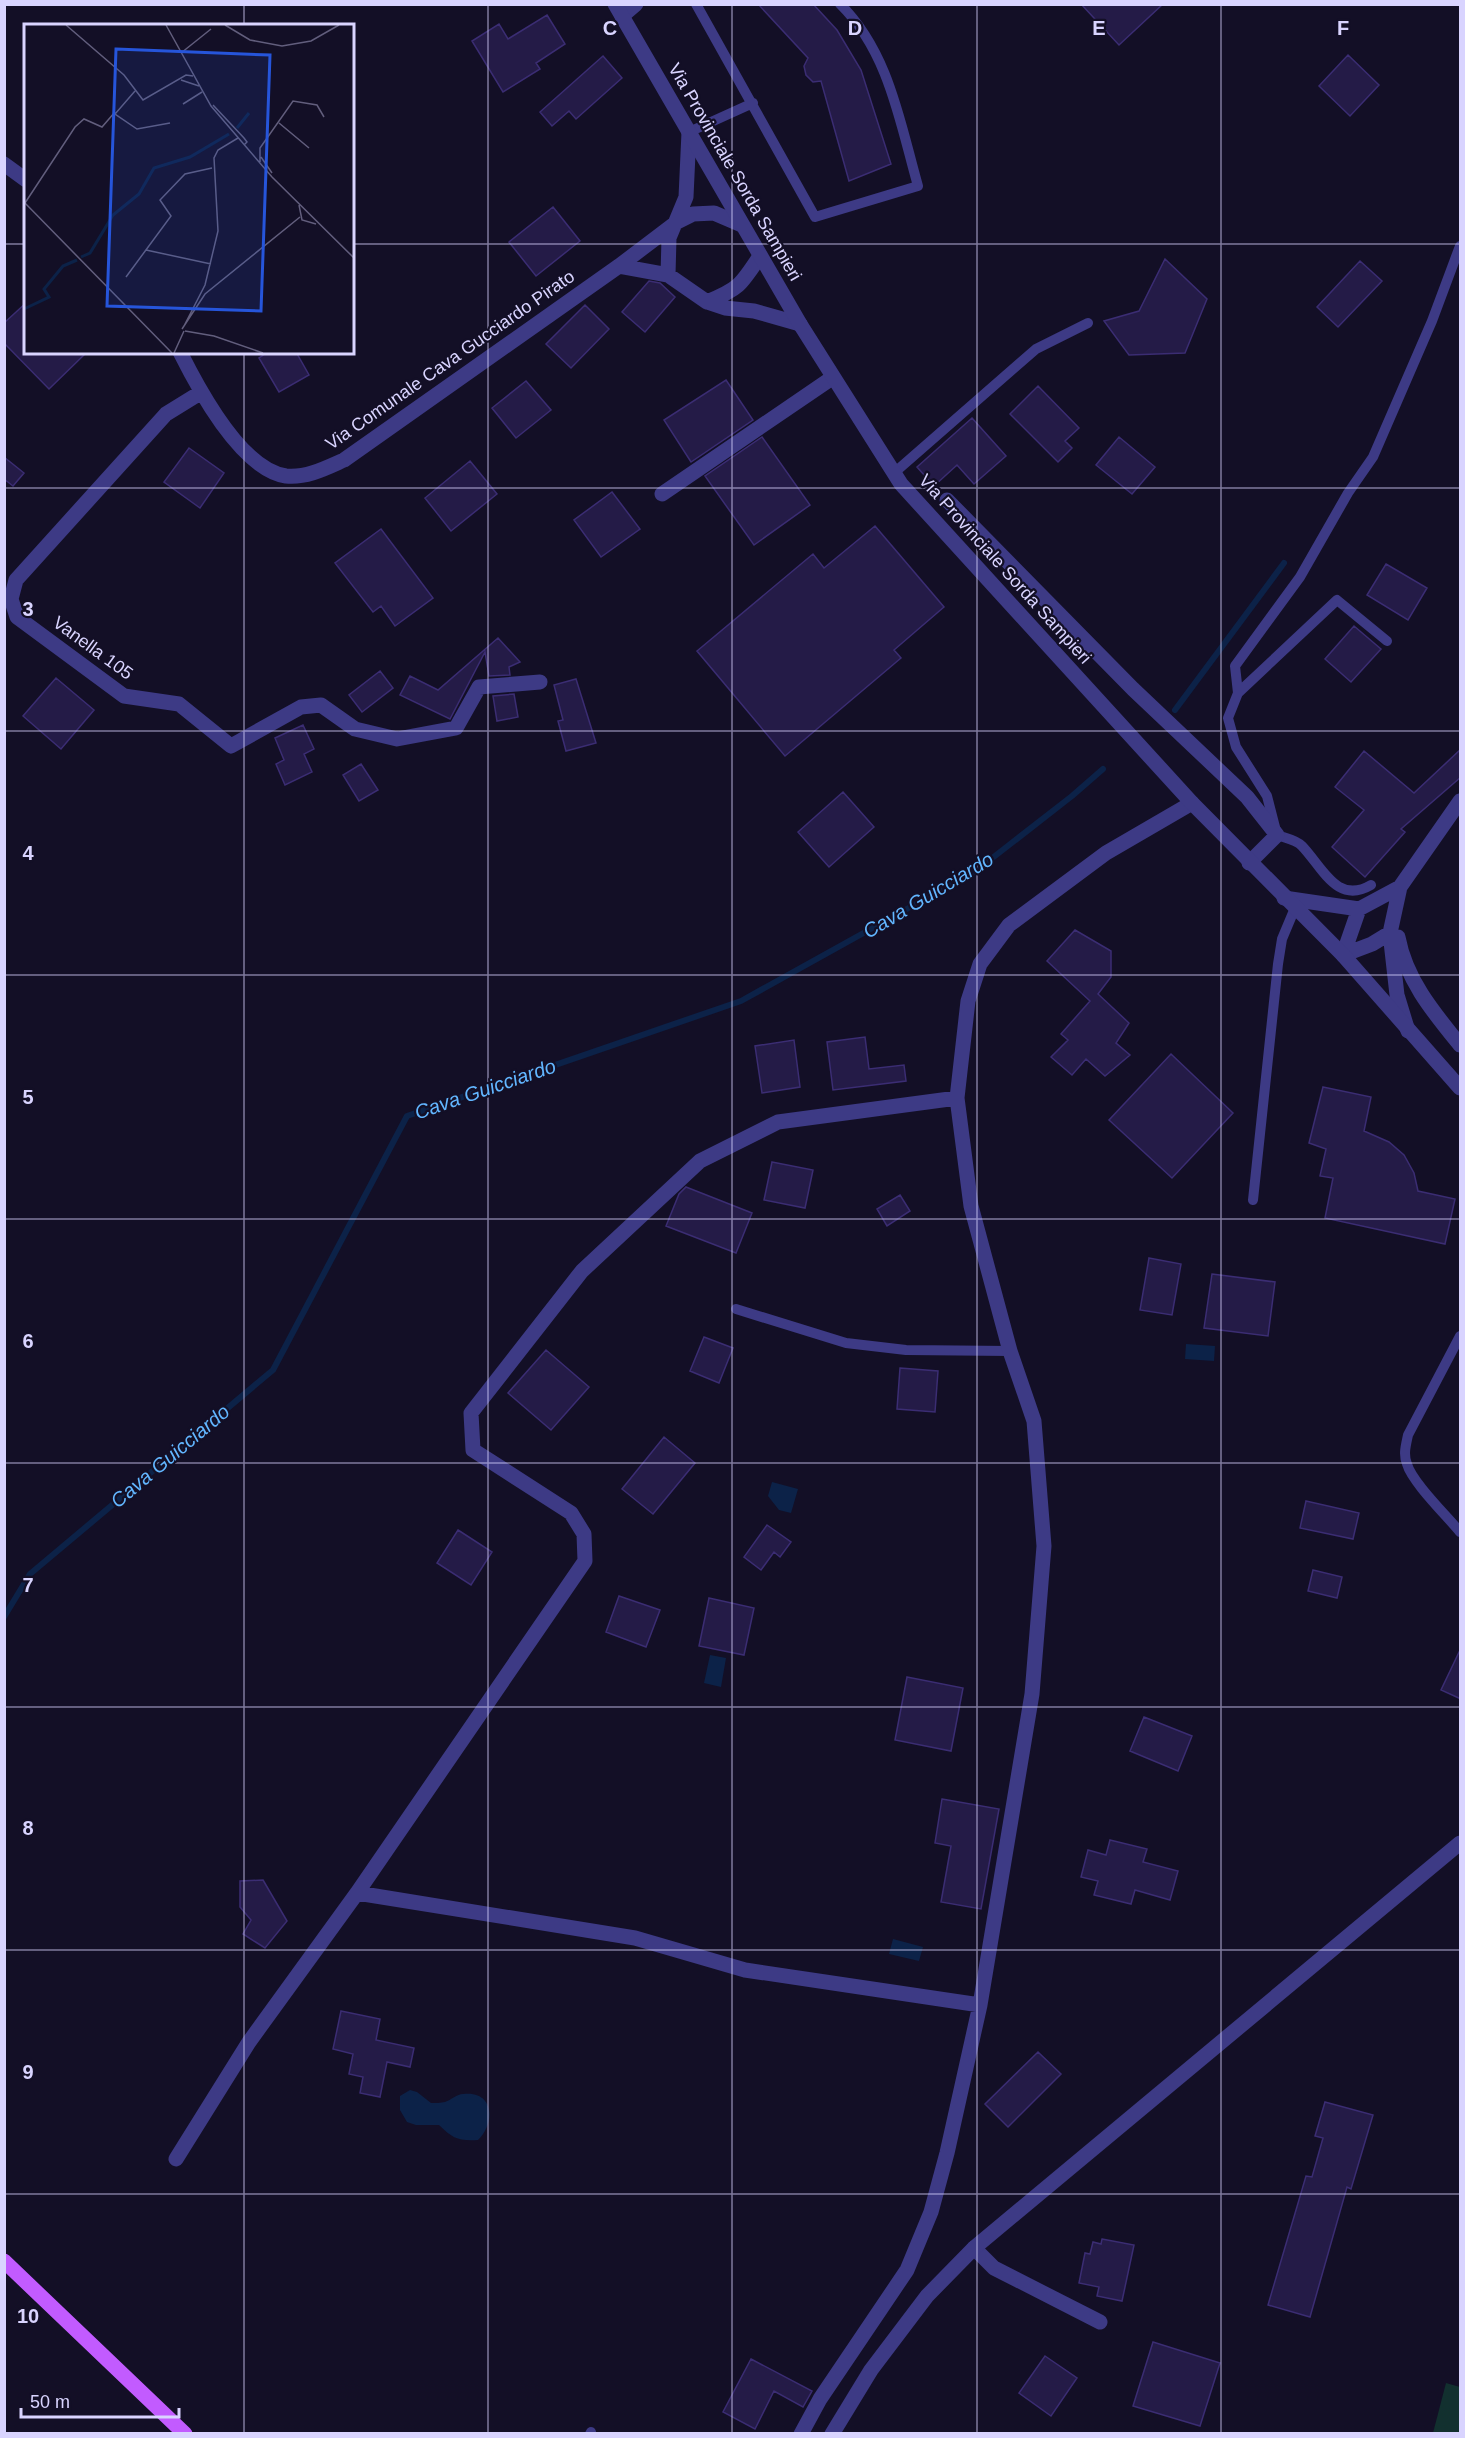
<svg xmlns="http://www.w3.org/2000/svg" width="1465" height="2438" viewBox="0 0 1465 2438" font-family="Helvetica,sans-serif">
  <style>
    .green { fill: #12302f }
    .water { fill: #0c2248 }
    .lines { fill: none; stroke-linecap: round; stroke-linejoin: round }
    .stream { stroke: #0c2248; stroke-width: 6 }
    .building { fill: #241b47; stroke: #3b2d73; stroke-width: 1.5 }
    .service { stroke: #3d3a85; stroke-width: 10 }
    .minor { stroke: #3d3a85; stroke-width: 15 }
    .tertiary { stroke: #3d3a85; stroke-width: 15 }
    .primary { stroke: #c25bff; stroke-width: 15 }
    .grid { fill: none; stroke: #d9d4ff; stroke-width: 1.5; stroke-opacity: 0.55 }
    .labels { text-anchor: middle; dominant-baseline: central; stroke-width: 4.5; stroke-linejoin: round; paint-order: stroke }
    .street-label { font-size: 18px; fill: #d9d4ff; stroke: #130f26 }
    .water-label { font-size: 20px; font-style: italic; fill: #62b6ff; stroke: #130f26 }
    .inset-river { fill: none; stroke: #0c2248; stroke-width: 3 }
    .inset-road { fill: none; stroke: #625e7d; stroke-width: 1.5 }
    .view { fill: #2655da; fill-opacity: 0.15; stroke: #2655da; stroke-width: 3 }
    .inset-edge { fill: none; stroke: #d9d4ff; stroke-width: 3 }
    .grid-label { font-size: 20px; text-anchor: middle; font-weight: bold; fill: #d9d4ff; stroke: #130f26; stroke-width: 4.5; stroke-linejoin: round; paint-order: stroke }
  </style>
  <rect width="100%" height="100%" fill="#130f26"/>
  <path class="green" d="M1446 2383 1460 2387V2433H1433Z"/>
  <path class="water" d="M1186 1344 1215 1346 1214 1361 1185 1359Z
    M772 1482 798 1489 791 1513 779 1510 768 1496Z
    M710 1655 726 1658 721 1687 704 1683Z
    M893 1939 923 1947 919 1961 889 1954Z
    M410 2090 417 2092 431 2103C435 2103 441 2103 445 2102 451 2100 457 2094 463 2094 494 2090 496 2123 478 2140 459 2141 453 2139 439 2125H416L407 2122 400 2110V2096Z"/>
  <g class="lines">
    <path class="stream" d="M1175 710 1284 563
      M4 1617 30 1574 273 1370 407 1116 741 1001 977 870 1072 796 1103 769"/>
  </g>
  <path class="building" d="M758 4H813L837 30 861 70 891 164 849 181 821 81 813 82 806 75 804 66 808 58Z
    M1081 4H1163L1119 45Z
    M547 15 565 44 536 63 540 69 503 92 472 41 499 24 508 39Z
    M1348 55 1379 85 1350 116 1319 86Z
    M603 56 622 78 576 119 569 111 552 126 540 112Z
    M553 207 580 241 536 276 509 242Z
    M1165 259 1207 299 1185 353 1129 355 1104 321 1139 311Z
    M1360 261 1382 281 1338 327 1317 307Z
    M649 281 660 283 675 297 645 332 622 312Z
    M26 303V352H87L49 389 4 343V323Z
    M585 305 609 329 571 368 546 344Z
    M268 352H296L309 375 279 392 259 358Z
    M726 380 753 420 691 462 664 420Z
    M526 381 551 410 516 438 492 408Z
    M1038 386 1079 428 1065 441 1072 448 1058 462 1010 414Z
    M972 418 1006 456 974 484 957 465 934 486 917 467Z
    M762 437 810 505 754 545 705 476Z
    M1119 437 1155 467 1132 494 1096 465Z
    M189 448 224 473 200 508 164 482Z
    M4 457 24 473 13 486 4 479Z
    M470 461 497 494 451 531 425 498Z
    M612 492 640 529 601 557 574 520Z
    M875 526 944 607 894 650 901 658 785 756 697 651 813 554 824 568Z
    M381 529 433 598 395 626 381 606 373 612 335 563Z
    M1386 564 1427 588 1408 620 1367 595Z
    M1354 626 1381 649 1351 682 1325 659Z
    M498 638 520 662 509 667 510 675 489 676 485 652 450 719 400 695 410 676 438 690Z
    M380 671 393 688 362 712 349 695Z
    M56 678 94 710 61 749 23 716Z
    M576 679 596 743 566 751 558 721 563 720 554 685Z
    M514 694 518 717 497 721 493 696Z
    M303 725 314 749 304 754 312 772 285 785 276 764 284 760 275 738Z
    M1461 749V777L1401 829 1405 832 1365 877 1332 847 1364 810 1335 787 1364 751 1414 793Z
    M361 764 378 790 359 801 343 775Z
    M843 792 874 827 829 867 798 832Z
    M1075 930 1111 951V977L1098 994 1129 1023 1116 1043 1130 1055 1105 1076 1086 1059 1072 1075 1051 1057 1068 1040 1061 1034 1090 1001 1047 961Z
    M865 1037 869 1069 904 1065 906 1081 833 1090 827 1042Z
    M794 1040 800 1087 762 1093 755 1046Z
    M1171 1054 1233 1113 1172 1178 1109 1120Z
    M1323 1087 1371 1097 1364 1131 1389 1142 1404 1155 1414 1173 1418 1191 1455 1199 1445 1244 1325 1218 1333 1178 1320 1176 1326 1149 1309 1143Z
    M772 1162 813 1170 805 1208 764 1200Z
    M686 1187 752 1213 736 1253 666 1226 679 1194Z
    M900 1195 910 1211 887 1226 877 1209Z
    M1149 1258 1181 1264 1172 1315 1140 1310Z
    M1212 1274 1275 1282 1268 1336 1204 1328Z
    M704 1337 733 1348 719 1383 690 1371Z
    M546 1350 589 1387 551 1430 508 1393Z
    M900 1368 938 1371 935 1412 897 1409Z
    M664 1437 695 1463 653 1514 622 1489Z
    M1306 1501 1359 1513 1353 1539 1300 1528Z
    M767 1525 791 1542 780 1557 774 1552 761 1570 744 1557Z
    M458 1530 492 1552 471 1585 437 1563Z
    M1313 1570 1342 1577 1337 1598 1308 1591Z
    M619 1596 660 1610 646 1647 606 1632Z
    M709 1598 754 1608 744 1655 699 1646Z
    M1461 1648V1699L1441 1690Z
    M907 1677 963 1688 951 1751 895 1740Z
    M1144 1717 1192 1736 1178 1771 1130 1751Z
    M942 1799 999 1809 981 1909 941 1902 951 1846 935 1843Z
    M1110 1840 1147 1849 1143 1862 1178 1871 1170 1900 1135 1890 1131 1904 1094 1895 1098 1881 1081 1877 1088 1850 1106 1855Z
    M263 1880 287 1921 265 1948 243 1934 251 1920 240 1907V1881Z
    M341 2011 380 2019 376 2040 414 2048 410 2067 387 2062 380 2097 360 2093 363 2077 349 2074 353 2054 333 2049Z
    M1038 2052 1061 2074 1008 2127 985 2104Z
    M1325 2102 1373 2115 1351 2189 1347 2187 1310 2317 1268 2305 1306 2176 1312 2177 1323 2138 1315 2136Z
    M1102 2239 1134 2245 1122 2301 1097 2296 1099 2287 1079 2283 1085 2253 1090 2254 1093 2242 1101 2244Z
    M1153 2342 1220 2363 1200 2426 1133 2406Z
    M1045 2356 1077 2378 1051 2416 1019 2393Z
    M751 2359 812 2391 803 2407 774 2391 755 2429 723 2412Z"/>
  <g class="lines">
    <path class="service" d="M696 4 815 217 918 186C900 123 889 52 840 4
      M689 132 753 103
      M894 473 1036 349 1088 323
      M1238 693 1235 666 1300 577 1348 493 1373 457 1432 321 1460 246
      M1371 885C1337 905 1323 868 1302 846 1297 840 1285 838 1277 835L1267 796 1236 747 1228 718 1238 693 1337 600 1387 641
      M1253 1200 1278 964 1282 939 1295 908
      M736 1309 846 1343 906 1350 1010 1351
      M1460 1336 1408 1435C1406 1445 1403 1454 1407 1464 1412 1482 1447 1516 1460 1532
      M590 2434 591 2432"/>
    <path class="minor" d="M622 16 636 4
      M4 164 26 180
      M619 266 668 275 707 302 725 308 754 311 800 324
      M668 275 669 238 686 197 689 132
      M707 302C739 289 741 285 760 256
      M180 352C199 390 241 469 286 476 307 478 326 468 344 460L619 266 677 222 693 214 714 213 742 225
      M200 393 166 414 16 580 11 599 17 617 124 696 179 704 231 746 301 707 321 705 355 729 397 739 456 728 479 687 540 682
      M662 494 832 378
      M947 500 1133 689 1247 797 1277 835 1249 863
      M1284 898 1359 909 1400 887
      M1398 937C1406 980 1434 1013 1460 1045
      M1343 955 1372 944 1390 933
      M1343 955 1359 909
      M1408 1031 1397 995 1390 933 1400 887 1460 801
      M357 1893 635 1938 745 1970 980 2005
      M176 2159 249 2042 357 1893 585 1561 584 1534 571 1513 473 1450 471 1413 582 1271 700 1161 778 1122 957 1098
      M974 2248 994 2268 1100 2322
      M801 2434 820 2399 907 2270 931 2212 947 2153 980 2005 1032 1694 1044 1546 1034 1421 1010 1351 971 1206 957 1098 968 1001 980 964 1009 925 1106 853 1192 803"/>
    <path class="tertiary" d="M615 4 800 324 901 484 1192 803 1343 955 1460 1088
      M832 2434 871 2370 927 2296 974 2248 1460 1843"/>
    <path class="primary" d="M4 2261 185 2434"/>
  </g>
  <path class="grid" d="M244 4V26M488 4V2434M732 4V2434M977 4V2434M1221 4V2434M4 244H26M352 244H1460M244 352V2434M4 488H1460M4 731H1460M4 975H1460M4 1219H1460M4 1463H1460M4 1707H1460M4 1950H1460M4 2194H1460"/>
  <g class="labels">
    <g class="street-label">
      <text transform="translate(735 172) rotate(60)">Via Provinciale Sorda Sampieri</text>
      <text transform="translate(450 360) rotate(-35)">Via Comunale Cava Gucciardo Pirato</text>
      <text transform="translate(1005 569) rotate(48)">Via Provinciale Sorda Sampieri</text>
      <text transform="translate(93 648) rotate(36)">Vanella 105</text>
    </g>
    <g class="water-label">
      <text transform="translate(928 895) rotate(-31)">Cava Guicciardo</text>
      <text transform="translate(485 1089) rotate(-19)">Cava Guicciardo</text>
      <text transform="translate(170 1456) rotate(-40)">Cava Guicciardo</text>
    </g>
  </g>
  <g transform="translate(24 24)">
    <rect width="330" height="330" fill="#130f26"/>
    <path class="inset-river" d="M213 104 225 89M57 233 66 229 89 191 115 170 130 144 166 133 205 110M0 285 25 273 20 265 39 242 53 236"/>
    <path class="inset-road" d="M42 1 100 51 119 76 162 51 169 52M142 1 187 82 248 153 330 234M201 1 226 16 258 22 287 17 315 1M157 29 187 5M157 56 175 62M111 67 91 90 113 105 146 99M159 80 178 68M189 81 220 114 223 118 220 121M255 99 285 124M237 133 248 149M236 138V124L269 77 293 81 300 93M0 178 148 329M1 179 51 103 60 95 78 103 91 88M275 181 278 196 292 200M122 226 187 240M102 253 147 192 136 176 161 150 188 144M160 302 181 261 194 207 190 134 194 126 214 114M158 305 181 270 276 193M161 307 190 312 239 329M150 329 160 307"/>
    <path class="view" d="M92 25 246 31 237 287 83 282Z"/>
    <rect width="330" height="330" class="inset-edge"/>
  </g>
  <g class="grid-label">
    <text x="610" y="35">C</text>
    <text x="855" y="35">D</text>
    <text x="1099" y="35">E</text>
    <text x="1343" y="35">F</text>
    <text x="28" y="616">3</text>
    <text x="28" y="860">4</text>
    <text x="28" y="1104">5</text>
    <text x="28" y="1348">6</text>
    <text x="28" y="1592">7</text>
    <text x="28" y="1835">8</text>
    <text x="28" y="2079">9</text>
    <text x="28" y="2323">10</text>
  </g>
  <rect width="1465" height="2438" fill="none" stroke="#d9d4ff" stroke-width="12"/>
  <path d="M21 2408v9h158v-9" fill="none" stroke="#d9d4ff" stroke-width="3"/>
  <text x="30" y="2408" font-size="18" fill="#d9d4ff" stroke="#130f26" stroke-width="4.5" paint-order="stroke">50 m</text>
</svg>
